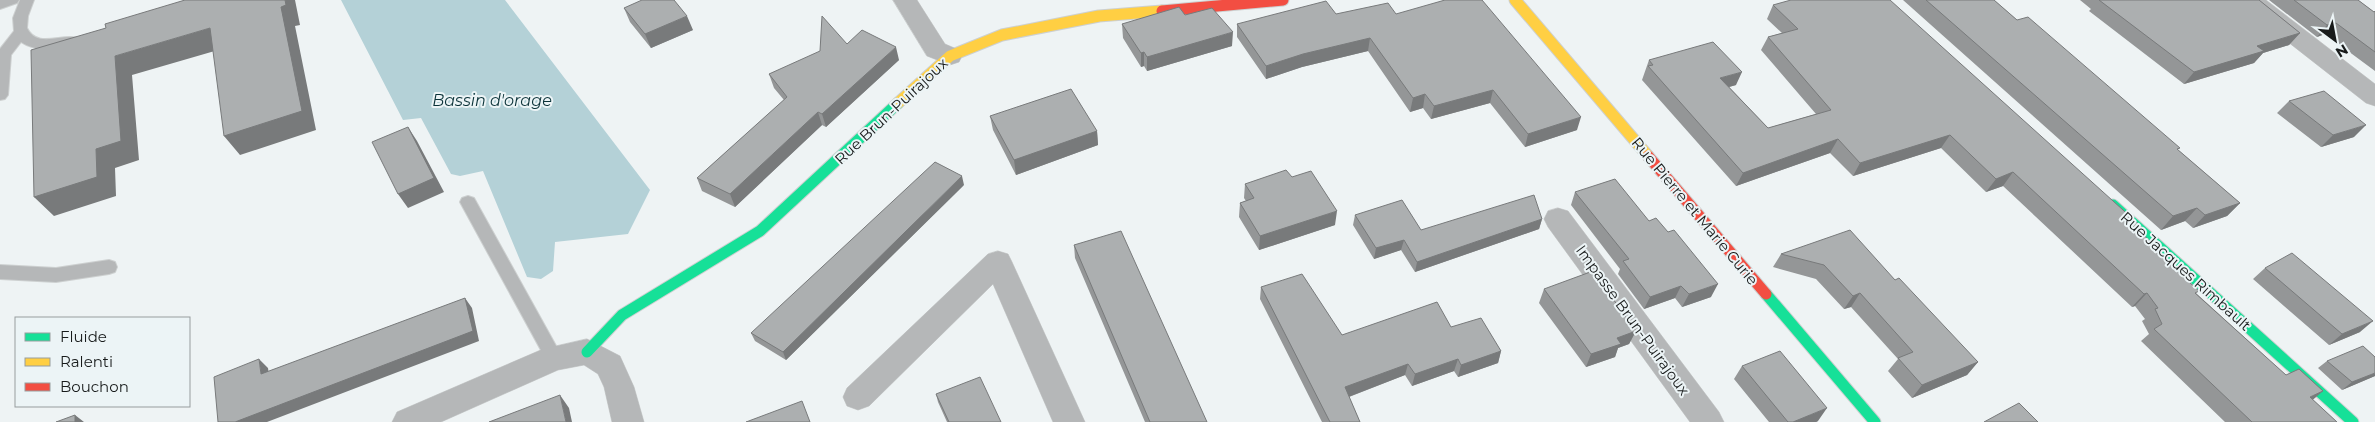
<svg xmlns="http://www.w3.org/2000/svg" width="2375" height="422" viewBox="0 0 2375 422" font-family="Montserrat,sans-serif">
  <style>
    .water { fill: #b4d1d7 }
    .lines { fill: none; stroke-linecap: round; stroke-linejoin: round }
    .lane-casing { stroke: #cdd0d0; stroke-width: 2 }
    .street-casing { stroke: #cdd0d0; stroke-width: 1 }
    .fast-casing { stroke: #cdd0d0; stroke-width: 13 }
    .slow-casing { stroke: #cdd0d0; stroke-width: 13 }
    .jam-casing { stroke: #cdd0d0; stroke-width: 13 }
    .lane { fill: #b5b7b8; fill-rule: evenodd }
    .street { fill: #b5b7b8; fill-rule: evenodd }
    .fast { stroke: #16e098; stroke-width: 11 }
    .slow { stroke: #ffcf43; stroke-width: 11 }
    .jam { stroke: #f24e42; stroke-width: 11 }
    .wall { fill: #949697 }
    .shaded-wall { fill: #787a7b }
    .building { fill: #acafb0; stroke: #787a7b }
    .labels { text-anchor: middle; dominant-baseline: central; stroke-width: 4; stroke-linejoin: round; paint-order: stroke }
    .street-label { font-size: 15px; fill: #181b1b; stroke: #ecf4f6 }
    .water-label { font-size: 16px; font-style: italic; fill: #0a3238; stroke: #ecf4f6 }
  </style>
  <rect width="100%" height="100%" fill="#eef3f4"/>
  <path class="water" d="M341 0H505L650 190 628 234 555 242 553 271 541 279 527 277 483 171 460 176 451 174 421 118 403 120Z"/>
  <g class="lines">
    <g class="lane-casing">
      <path id="lane" d="M0 0H19L17 3 0 9Z
        M20 0H34L28 16 27 28C37 49 62 33 78 38L80 41 78 44C61 49 37 53 21 42L11 55 8 95 5 99 0 100V49L14 31 13 18Z
        M468 196 474 198 560 353 563 358 560 363 554 365 548 363 460 202 462 198Z
        M109 260 115 262 117 267 115 272 109 274 56 282 0 279V265L56 268Z"/>
    </g>
    <g class="street-casing">
      <path id="street" d="M893 0H917L945 44 959 50 962 56 959 62 950 65 927 56Z
        M2238 0H2266L2375 84V106L2366 103 2242 6Z
        M1558 208 1568 211 1719 412 1724 422H1690L1548 227 1544 219 1548 211Z
        M998 251 1008 254 1012 262 1085 422H1053L993 284 869 406 858 410 847 406 843 397 847 388 988 254Z
        M587 339 620 356 634 387 644 422H612L604 387 598 374 584 365 558 370 441 422H392L397 412 543 349Z"/>
    </g>
    <g class="fast-casing">
      <path id="fast" d="M2113 205 2353 422
        M1766 294 1875 422
        M587 352 622 315 760 231 898 103"/>
    </g>
    <g class="slow-casing">
      <path id="slow" d="M1515 0 1648 156
        M898 103 950 56 1002 35 1099 16 1162 11"/>
    </g>
    <g class="jam-casing">
      <path id="jam" d="M1162 11 1283 0
        M1648 156 1766 294"/>
    </g>
    <use href="#lane" class="lane"/>
    <use href="#street" class="street"/>
    <use href="#fast" class="fast"/>
    <use href="#slow" class="slow"/>
    <use href="#jam" class="jam"/>
  </g>
  <path class="wall" d="M1903 0H1994L2017 20 2178 150 2240 203 2227 216 2193 228 2185 221 2161 230Z
    M2080 0H2259L2300 33 2289 45 2263 53 2254 63 2184 84 2089 11 2091 9Z
    M2269 0H2358L2374 12 2375 11V71L2325 34 2317 37Z
    M1773 5 2143 228 2140 231 2158 255 2197 294 2337 422H2225L2141 341 2149 334 2142 321 2145 319 2135 306 2132 307 2003 186 1986 192 1941 148 1853 176 1830 153 1736 186 1642 80 1649 60 1736 85 1729 87 1768 128 1816 114 1761 50 1768 37 1782 33 1767 19Z
    M624 8 693 30 651 48 630 22Z
    M1336 14H1396L1577 130 1525 147 1490 103 1431 119 1423 108 1410 112 1368 51 1302 67 1266 79 1237 37V24Z
    M1185 15 1232 46 1147 71 1144 66 1141 67 1123 38 1122 24Z
    M847 44 899 60 826 127 822 125 735 207 702 191 697 178 784 100 774 88 769 74Z
    M2289 101 2354 137 2321 147 2277 113Z
    M990 116 1097 131 1098 145 1016 175 993 130Z
    M1292 177 1335 225 1259 250 1239 217 1240 203 1246 201 1244 198 1245 184Z
    M964 185 786 360 755 341 751 333Z
    M1575 192 1711 297 1682 307 1675 298 1644 309 1618 274 1620 269 1571 205Z
    M1355 215 1421 230 1542 219 1539 229 1415 272 1401 250 1374 259 1353 225Z
    M1074 245 1207 422H1145L1075 258Z
    M1781 254 1895 280 1978 362 1967 375 1912 398 1888 371 1898 359 1851 307 1844 309 1816 279 1773 267Z
    M2265 268 2360 332 2329 345 2253 279Z
    M1261 287 1342 335 1451 327 1501 351 1498 363 1458 377 1454 371 1412 386 1405 375 1349 397 1360 422H1322L1260 299Z
    M1544 289 1636 331 1629 344 1618 348 1615 357 1586 367 1539 303Z
    M2327 361 2375 376 2342 390 2318 368Z
    M1742 366 1818 421 1816 422H1769L1734 379Z
    M936 394 1001 422H947L938 402Z"/>
  <path class="shaded-wall" d="M285 0H295L300 25 295 26 316 130 240 155 224 136 281 7Z
    M687 16 693 30 651 48 645 34Z
    M2336 23 2325 34 2317 37 2327 25Z
    M210 28 225 48 132 75 139 160 115 168 116 196 54 216 34 197 115 56Z
    M1233 32 1232 46 1147 71V57Z
    M2300 33 2289 45 2263 53 2254 63 2184 84 2194 72 2257 46Z
    M1370 38 1368 51 1302 67 1266 79V66L1303 54Z
    M896 47 899 60 826 127 822 114Z
    M1144 52V66L1141 67V53Z
    M1742 72 1736 85 1714 91 1720 78Z
    M1493 90 1490 103 1431 119 1434 106Z
    M1425 94 1423 108 1410 112 1413 98Z
    M818 112 822 125 735 207 730 194Z
    M1581 117 1577 130 1525 147 1528 134Z
    M2366 125 2354 137 2321 147 2333 135Z
    M408 127 417 141 444 192 408 208 398 194Z
    M1097 131 1098 145 1016 175 1014 160Z
    M1950 135 1941 148 1853 176 1860 163Z
    M1838 139 1830 153 1736 186 1743 173Z
    M2013 172 2003 186 1986 192 1996 179Z
    M962 176 964 185 786 360 783 352Z
    M2240 203 2227 216 2193 228 2205 215Z
    M2197 208 2185 221 2161 230 2173 216Z
    M1337 211 1335 225 1259 250 1260 236Z
    M1542 219 1539 229 1415 272 1417 262Z
    M1404 240 1401 250 1374 259 1376 248Z
    M1718 284 1711 297 1682 307 1689 294Z
    M1681 286 1675 298 1644 309 1650 297Z
    M1860 293 1851 307 1844 309 1853 296Z
    M2147 293 2135 306 2132 307 2144 294Z
    M465 298 472 308 479 341 267 422H235Z
    M2373 321 2360 332 2329 345 2342 334Z
    M1636 331 1629 344 1618 348 1615 357 1586 367 1591 354 1617 338Z
    M1501 351 1498 363 1458 377 1461 365Z
    M259 359 268 368 270 383 261 374Z
    M1458 359 1454 371 1412 386 1415 374Z
    M1978 362 1967 375 1912 398 1922 385Z
    M1408 364 1405 375 1343 399 1345 387Z
    M2375 373V376L2342 390 2352 382Z
    M2323 391 2308 404 2310 397Z
    M560 395 569 408 572 422H566Z
    M1827 408 1818 421 1816 422H1793Z
    M75 415 84 422H75Z"/>
  <path class="building" d="M185 0H285L286 5 281 7 302 111 224 136 210 28 115 56 121 141 96 149 97 177 34 197 31 50 106 28 105 24Z
    M642 0H674L687 16 645 34 624 8Z
    M1445 0H1482L1581 117 1528 134 1493 90 1434 106 1425 94 1413 98 1370 38 1303 54 1266 66 1237 24 1326 1 1336 14 1388 3 1396 14Z
    M1791 0H1890L2143 228 2138 230 2161 251 2157 253 2199 291 2195 293 2286 375 2299 369 2323 391 2310 397 2337 422H2252L2154 329 2162 324 2155 309 2158 308 2147 293 2144 294 2013 172 1996 179 1950 135 1860 163 1838 139 1743 173 1648 66 1653 65 1649 60 1713 42 1742 72 1720 78 1768 128 1831 110 1768 37 1798 29 1773 5Z
    M1926 0H1994L2017 20 2028 17 2180 148 2177 149 2240 203 2205 215 2197 208 2173 216Z
    M2099 0H2259L2300 33 2257 46 2264 51 2194 72Z
    M2294 0H2358L2374 12 2375 11V52L2336 23 2327 25Z
    M1179 7 1185 15 1212 8 1233 32 1147 57 1144 52 1141 53 1122 24Z
    M822 16 847 44 862 30 896 47 822 114 818 112 730 194 697 178 787 97 769 74 820 51Z
    M1071 89 1097 131 1014 160 990 116Z
    M2324 91 2366 125 2333 135 2289 101Z
    M408 127 434 178 398 194 372 142Z
    M935 162 962 176 783 352 751 333Z
    M1286 170 1292 177 1311 171 1337 211 1260 236 1240 203 1254 198 1245 184Z
    M1615 179 1649 221 1656 218 1668 232 1674 230 1718 284 1689 294 1681 286 1650 297 1623 261 1629 259 1575 192Z
    M1534 195 1542 219 1417 262 1404 240 1376 248 1355 215 1402 200 1421 230Z
    M1850 230 1895 280 1899 278 1978 362 1922 385 1898 358 1913 352 1860 293 1853 296 1824 265 1781 254Z
    M1121 231 1207 422H1150L1074 245Z
    M2292 253 2373 321 2342 334 2265 268Z
    M1593 271 1636 331 1617 338 1621 344 1591 354 1544 289Z
    M1302 274 1342 335 1437 302 1451 327 1481 318 1501 351 1461 365 1458 359 1415 374 1408 364 1345 387 1360 422H1330L1261 287Z
    M465 298 473 331 235 422H218L214 377 259 359 261 374Z
    M2363 346 2375 357V373L2352 382 2327 361Z
    M1780 351 1827 408 1793 422H1788L1742 366Z
    M980 377 1001 422H949L936 394Z
    M560 395 566 422H489Z
    M802 401 810 422H746Z
    M2019 403 2038 422H1984Z
    M75 415V422H56Z"/>
  <g class="labels">
    <g class="street-label">
      <text transform="translate(891 111) rotate(-43)">Rue Brun-Puirajoux</text>
      <text transform="translate(1695 211) rotate(50)">Rue Pierre et Marie Curie</text>
      <text transform="translate(2186 271) rotate(42)">Rue Jacques Rimbault</text>
      <text transform="translate(1633 320) rotate(54)">Impasse Brun-Puirajoux</text>
    </g>
    <g class="water-label">
      <text x="492" y="100">Bassin d'orage</text>
    </g>
  </g>
  <rect x="15" y="317" width="175" height="90" fill="#ecf4f6" stroke="#979d9e"/>
  <rect x="25" y="333" width="25" height="8" fill="#16e098" stroke="#979d9e"/>
  <text x="60" y="342" font-size="15" fill="#181b1b">Fluide</text>
  <rect x="25" y="358" width="25" height="8" fill="#ffcf43" stroke="#979d9e"/>
  <text x="60" y="367" font-size="15" fill="#181b1b">Ralenti</text>
  <rect x="25" y="383" width="25" height="8" fill="#f24e42" stroke="#979d9e"/>
  <text x="60" y="392" font-size="15" fill="#181b1b">Bouchon</text>
  <g transform="translate(2335 40) rotate(148)" stroke="#ecf4f6" stroke-width="4" paint-order="stroke">
  <path d="M0-4L9 19L0 12L-9 19Z" fill="#181b1b"/>
  <text y="-8" font-size="14" font-weight="bold" text-anchor="middle" fill="#181b1b">N</text>
  </g>
</svg>
